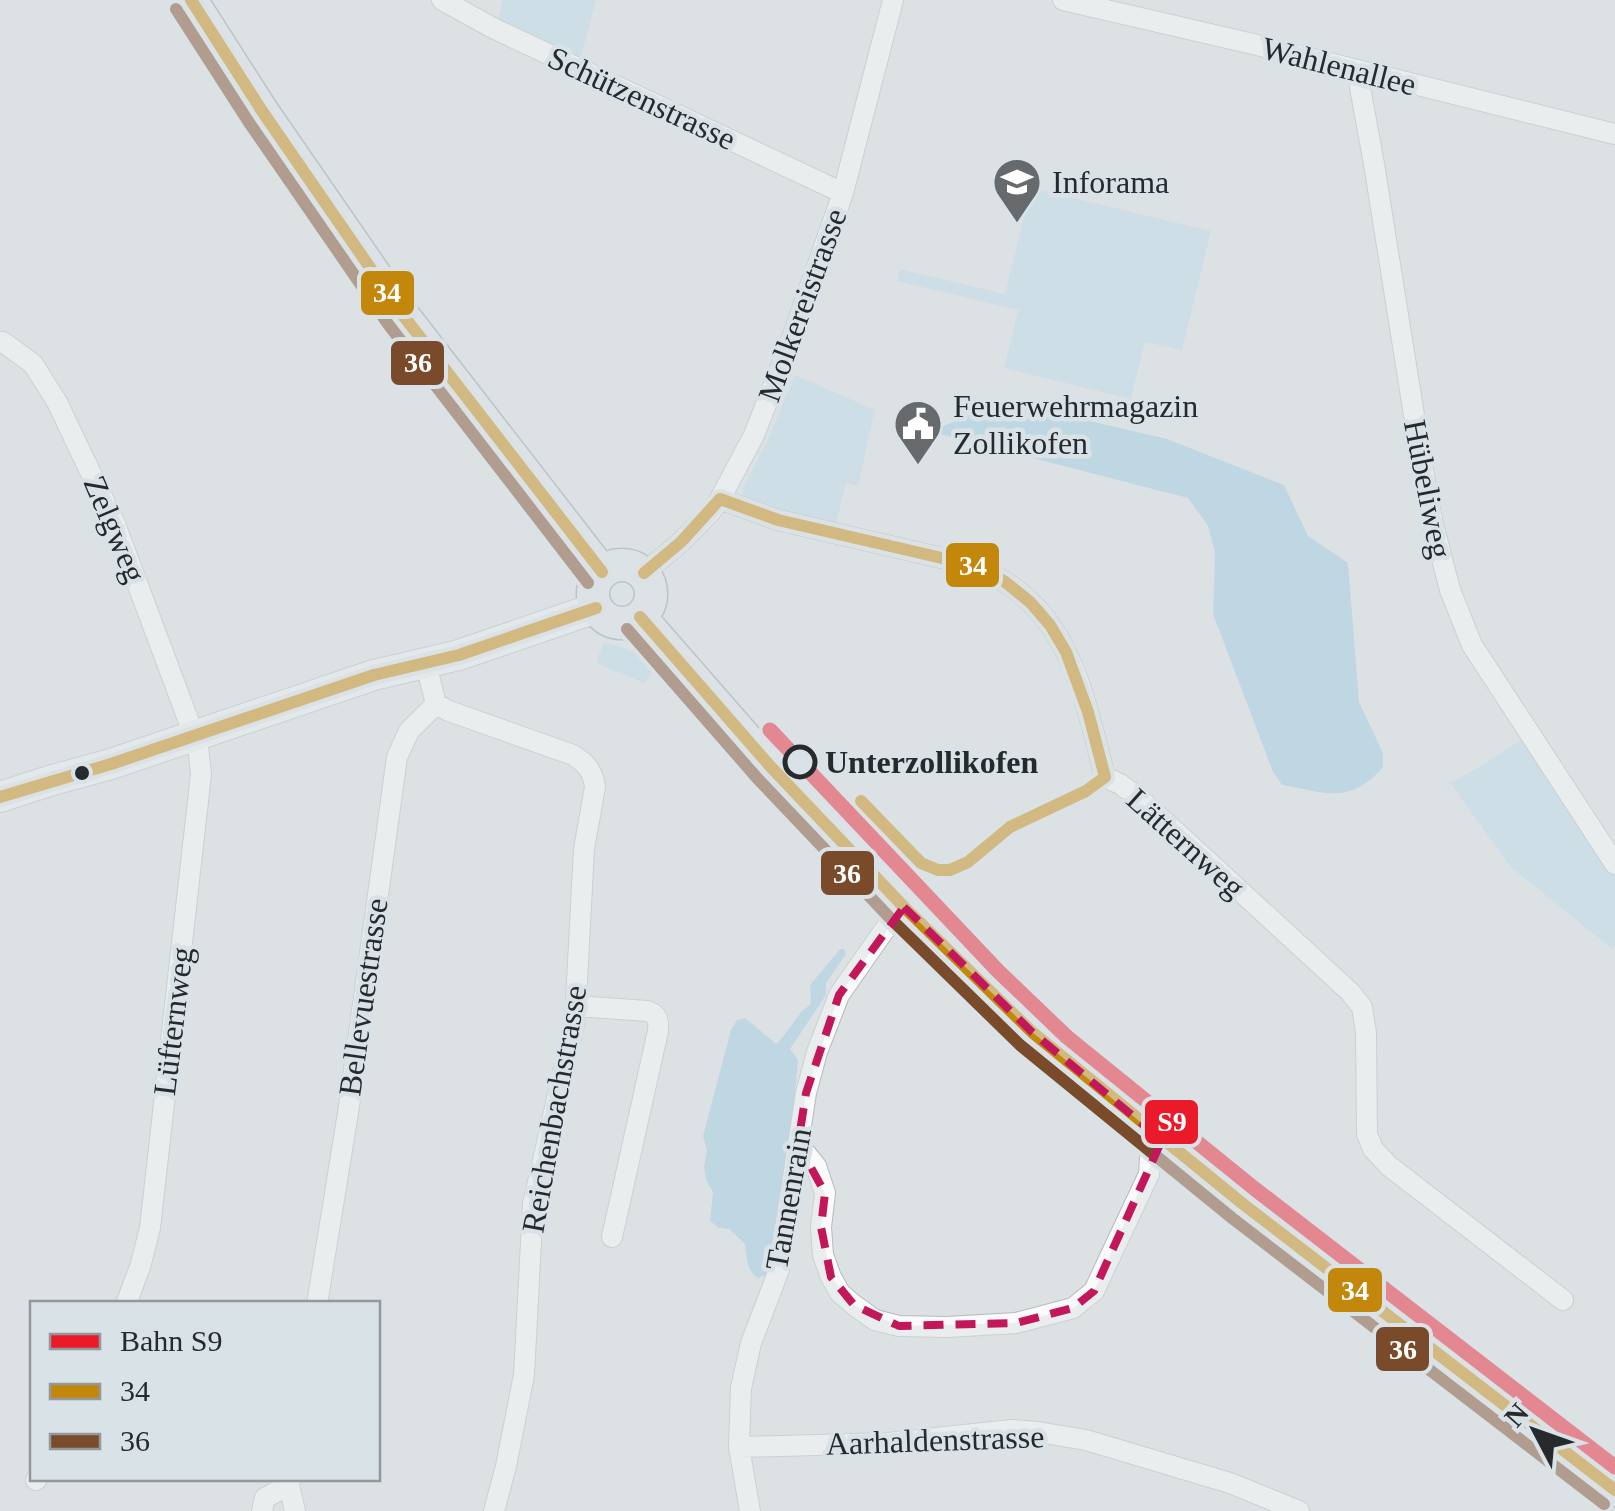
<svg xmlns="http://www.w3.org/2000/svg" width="1615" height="1511" viewBox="0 0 1615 1511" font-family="'Times New Roman',serif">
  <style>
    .green { fill: #bbd9e9 }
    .forest { fill: #9ccae1 }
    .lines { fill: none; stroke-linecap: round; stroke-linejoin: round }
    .street-casing { stroke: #b7babc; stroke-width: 22 }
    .secondary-casing { stroke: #b7babc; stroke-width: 32 }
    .primary-casing { stroke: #929fa6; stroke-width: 35 }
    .street { stroke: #fafafb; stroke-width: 20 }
    .secondary { stroke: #ebeff1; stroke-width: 30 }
    .primary { stroke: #dce3e7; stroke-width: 32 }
    .bus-1-casing { stroke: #d9e2e7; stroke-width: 20 }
    .bus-2-casing { stroke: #d9e2e7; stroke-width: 20 }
    .bus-1 { stroke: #c3870b; stroke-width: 12 }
    .bus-2 { stroke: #7a4b2a; stroke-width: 12 }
    .rail-1-casing { stroke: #d9e2e7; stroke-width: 22 }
    .rail-1 { stroke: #ea1a2a; stroke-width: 15 }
    .marked { fill: none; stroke: #c2185b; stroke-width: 8; stroke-dasharray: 20 12; stroke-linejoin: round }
    .stop-dot { fill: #d9e2e7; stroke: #272a2c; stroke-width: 5 }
    .bus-dot { fill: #272a2c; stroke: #d9e2e7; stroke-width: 4 }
    .labels { text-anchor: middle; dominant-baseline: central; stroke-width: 9; stroke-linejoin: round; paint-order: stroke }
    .street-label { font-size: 32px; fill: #272a2c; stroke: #d9e2e7 }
    .poi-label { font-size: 32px; fill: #272a2c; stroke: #d9e2e7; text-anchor: start }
    .stop-label { font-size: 32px; font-weight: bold; fill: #272a2c; stroke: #d9e2e7; text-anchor: start }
    .line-badge { stroke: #d9e2e7; stroke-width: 4 }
    .badge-label { font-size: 28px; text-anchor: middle; font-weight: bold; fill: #fff }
  </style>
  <rect width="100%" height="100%" fill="#dce1e4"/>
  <path class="green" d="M503 0H596L580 60 498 20Z
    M1031 188 1211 231 1182 350 1145 342 1131 399 1004 368 1018 310 897 281 900 269 1005 294Z
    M795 375 875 410 858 486 846 483 836 524 752 503 742 495 743 488 767 442Z
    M604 643C626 646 640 653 653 671L644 683 598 664 597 659Z
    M1524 738 1615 873V945L1612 949 1511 867 1450 783 1476 769Z"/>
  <path class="forest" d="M1000 400 1167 439 1284 485 1308 536 1348 563 1359 702 1383 753V767C1350 805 1327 793 1282 785L1273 772 1213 614 1215 553 1208 526 1188 498 931 432Z
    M840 949H844L846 954 826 983V995L790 1049 798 1060 791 1141 774 1252 767 1275 758 1278C746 1271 747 1256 745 1244L729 1229 719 1228 710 1221 713 1192 706 1180 704 1167 707 1151 703 1136 731 1030 737 1020 745 1018 775 1043H778L802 1011 811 1004 810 985Z"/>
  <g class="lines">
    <g class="street-casing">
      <path id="street" d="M442 0 495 29 843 193
        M1063 0 1253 44 1615 134
        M1357 71 1374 164 1420 453 1432 520 1450 590 1472 645 1615 864
        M3 342 33 364 57 402 115 524 198 746 201 774 150 1228 140 1267 126 1304
        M720 499 778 520 972 565C1068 603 1082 688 1105 777L1120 784 1139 798 1350 992 1362 1007 1366 1033 1367 1134 1373 1149 1389 1166 1563 1300
        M644 573 681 542 711 511 720 499 754 435 792 338 843 193 893 0
        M426 664 436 704 449 711 573 755C586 763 593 771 595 787L584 849 575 1020 533 1204 524 1375 506 1466 494 1511
        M577 1006 647 1011C658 1014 659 1021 658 1031L612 1237
        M798 1144 816 1166 825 1193 821 1227 823 1255 831 1277 840 1293 854 1305 875 1320 899 1326 947 1327 1016 1323 1073 1308 1094 1291 1149 1174 1150 1157 1162 1140
        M317 1304 348 1113 397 757 409 731 436 704
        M739 1447 888 1443 1012 1430 1038 1432 1086 1440 1230 1483 1299 1511
        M291 1478 289 1485 295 1511
        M36 1480 37 1478
        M262 1511 265 1498 289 1485
        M750 1511 739 1447 741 1388 751 1343 779 1270 806 1093 817 1052 839 995 883 932 904 907"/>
    </g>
    <g class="secondary-casing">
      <path id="secondary" d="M0 797 49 781 111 764 374 675 459 655 596 608"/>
    </g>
    <g class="primary-casing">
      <path id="primary" d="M191 0 262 111 402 314 602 572
        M593 594a29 29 0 1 1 58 0a29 29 0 1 1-58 0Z
        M640 617 770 766 904 907 1032 1032 1243 1204 1615 1490"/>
    </g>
    <use href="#street" class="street"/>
    <use href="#secondary" class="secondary"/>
    <use href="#primary" class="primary"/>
    <g class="bus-1-casing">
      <path id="bus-1" d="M191 0 262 111 402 314 602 572
        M720 499 778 520 972 565 1004 581 1030 602 1050 625 1066 652 1088 712 1105 777
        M644 573 681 542 720 499
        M640 617 770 766 904 907 1032 1032 1243 1204 1615 1490
        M0 797 111 764 374 675 459 655 596 608
        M861 801 921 863 938 870H950L968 862 1010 827 1086 791 1105 777"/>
    </g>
    <g class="bus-2-casing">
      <path id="bus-2" d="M176 9 248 121 388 324 588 583
        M627 629 757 778 891 919 1020 1045 1232 1218 1604 1504"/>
    </g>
    <use href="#bus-1" class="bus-1"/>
    <use href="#bus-2" class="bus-2"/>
    <g class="rail-1-casing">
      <path id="rail-1" d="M770 730 998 971 1067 1037 1255 1189 1615 1467"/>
    </g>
    <use href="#rail-1" class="rail-1"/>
  </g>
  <path d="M0 0H1615V1511H0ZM904 907 1032 1032 1162 1140 1094 1291 1073 1308 1016 1323 899 1326 854 1305 831 1277 821 1227 825 1193 798 1144 806 1093 839 995Z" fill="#dce1e4" fill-opacity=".55" fill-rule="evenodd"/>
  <path class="marked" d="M904 907 1032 1032 1162 1140 1094 1291 1073 1308 1016 1323 899 1326 854 1305 831 1277 821 1227 825 1193 798 1144 806 1093 839 995Z"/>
  <defs>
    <g id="university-pin" transform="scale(2.5)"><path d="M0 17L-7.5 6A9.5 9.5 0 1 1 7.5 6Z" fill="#666a6c" stroke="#d9e2e7"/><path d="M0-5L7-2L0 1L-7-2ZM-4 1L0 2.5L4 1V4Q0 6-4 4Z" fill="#fff"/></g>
    <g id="civic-pin" transform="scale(2.5)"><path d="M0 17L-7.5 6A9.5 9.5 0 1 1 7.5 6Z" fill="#666a6c" stroke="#d9e2e7"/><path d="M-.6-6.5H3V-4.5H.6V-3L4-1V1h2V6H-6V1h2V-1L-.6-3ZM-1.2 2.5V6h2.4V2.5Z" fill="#fff"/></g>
  </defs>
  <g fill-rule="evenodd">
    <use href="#university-pin" x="1017" y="182"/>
    <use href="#civic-pin" x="918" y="424"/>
  </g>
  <circle class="stop-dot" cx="800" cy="762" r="15"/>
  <circle class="bus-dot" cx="82" cy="773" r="9"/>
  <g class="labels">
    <g class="street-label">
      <text transform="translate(1339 66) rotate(14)">Wahlenallee</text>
      <text transform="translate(642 98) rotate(25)">Schützenstrasse</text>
      <text transform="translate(802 305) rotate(-70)">Molkereistrasse</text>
      <text transform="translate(1428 489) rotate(79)">Hübeliweg</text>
      <text transform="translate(115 529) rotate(67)">Zelgweg</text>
      <text transform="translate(1186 843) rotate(42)">Lätternweg</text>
      <text transform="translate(363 997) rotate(-82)">Bellevuestrasse</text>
      <text transform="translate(173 1021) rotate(-83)">Lüfternweg</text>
      <text transform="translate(554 1109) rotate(-80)">Reichenbachstrasse</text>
      <text transform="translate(788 1199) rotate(-80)">Tannenrain</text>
      <text transform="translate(935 1440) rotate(-2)">Aarhaldenstrasse</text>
    </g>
    <g class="poi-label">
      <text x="1052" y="182">Inforama</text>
      <text x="953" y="406">Feuerwehrmagazin<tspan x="953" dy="37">Zollikofen</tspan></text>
    </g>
    <g class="stop-label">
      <text x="825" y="762">Unterzollikofen</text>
    </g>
  </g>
  <g class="line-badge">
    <rect x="359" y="269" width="57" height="48" rx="10" fill="#c3870b"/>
    <rect x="389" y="339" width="57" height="48" rx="10" fill="#7a4b2a"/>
    <rect x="944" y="541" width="57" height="48" rx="10" fill="#c3870b"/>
    <rect x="819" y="849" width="57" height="48" rx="10" fill="#7a4b2a"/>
    <rect x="1143" y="1098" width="57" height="48" rx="10" fill="#ea1a2a"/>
    <rect x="1326" y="1266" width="58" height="48" rx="10" fill="#c3870b"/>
    <rect x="1374" y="1325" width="57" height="48" rx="10" fill="#7a4b2a"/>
  </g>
  <g class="badge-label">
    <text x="387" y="302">34</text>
    <text x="418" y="372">36</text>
    <text x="973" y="575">34</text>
    <text x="847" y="883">36</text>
    <text x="1172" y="1131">S9</text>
    <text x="1355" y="1300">34</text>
    <text x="1403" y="1359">36</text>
  </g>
  <rect x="30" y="1301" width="350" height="180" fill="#d9e2e7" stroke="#92989c" stroke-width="2.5"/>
  <rect x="50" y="1334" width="50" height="15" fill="#ea1a2a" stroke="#92989c" stroke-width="2.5"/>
  <text x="120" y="1351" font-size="30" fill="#272a2c">Bahn S9</text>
  <rect x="50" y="1384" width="50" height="15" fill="#c3870b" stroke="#92989c" stroke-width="2.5"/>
  <text x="120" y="1401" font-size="30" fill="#272a2c">34</text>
  <rect x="50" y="1434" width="50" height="15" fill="#7a4b2a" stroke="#92989c" stroke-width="2.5"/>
  <text x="120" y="1451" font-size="30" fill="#272a2c">36</text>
  <g transform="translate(1535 1431) rotate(311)" stroke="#d9e2e7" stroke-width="8" paint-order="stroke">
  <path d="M0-8L18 38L0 25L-18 38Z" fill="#272a2c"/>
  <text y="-15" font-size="28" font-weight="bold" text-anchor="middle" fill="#272a2c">N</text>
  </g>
</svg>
